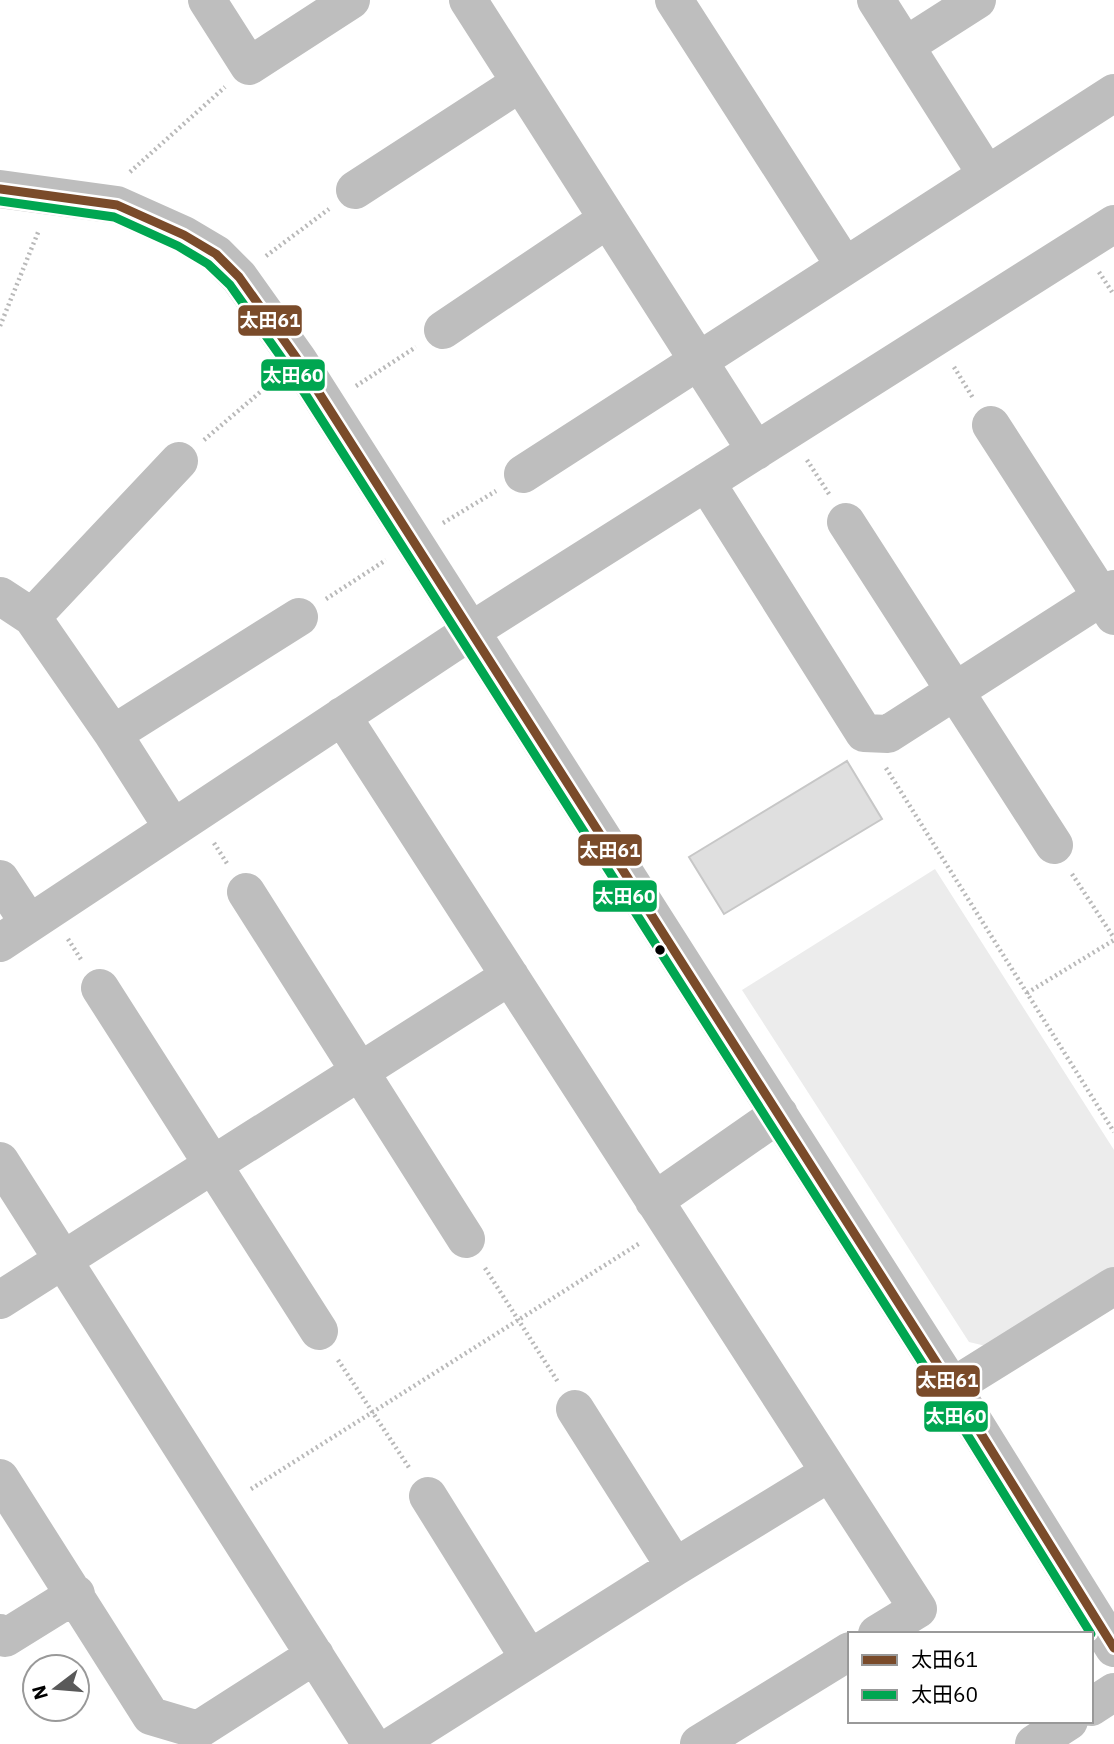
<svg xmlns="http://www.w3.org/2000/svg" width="1114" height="1744" viewBox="0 0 1114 1744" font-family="'IBM Plex Sans','Noto Sans JP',sans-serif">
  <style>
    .green { fill: #ececec }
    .building { fill: #dfdfdf; stroke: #c7c7c7; stroke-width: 2 }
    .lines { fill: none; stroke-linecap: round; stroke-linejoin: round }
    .path { stroke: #b9b9b9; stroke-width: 4.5; stroke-dasharray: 2 3.5; stroke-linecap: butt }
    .minor { stroke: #bebebe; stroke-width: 38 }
    .bus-1-casing { stroke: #fff; stroke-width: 14 }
    .bus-2-casing { stroke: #fff; stroke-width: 14 }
    .bus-1 { stroke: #7a4b2a; stroke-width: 9 }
    .bus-2 { stroke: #00a651; stroke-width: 9 }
    .bus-dot { fill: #000; stroke: #fff; stroke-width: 2.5 }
    .line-badge { stroke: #fff; stroke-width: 2.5 }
    .badge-label { font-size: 19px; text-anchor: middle; font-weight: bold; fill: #fff }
  </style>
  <rect width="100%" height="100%" fill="#fff"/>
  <path class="green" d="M935 869 1114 1150V1269L990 1347 969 1342 742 990Z"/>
  <path class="building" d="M847 761 882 819 724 914 689 857Z"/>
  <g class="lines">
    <path class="path" d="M130 172 225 87
      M266 256 329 209
      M1099 272 1114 295
      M0 326 39 230
      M954 367 973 398
      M356 386 416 347
      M204 440 272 382
      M807 460 829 494
      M443 523 496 491
      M326 599 386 560
      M886 768 1114 1132
      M214 843 228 865
      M1072 874 1114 938
      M68 939 82 961
      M1027 993 1114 940
      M485 1268 558 1382
      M338 1360 410 1469
      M251 1489 640 1243"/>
    <path class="minor" d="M207 0 249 66 351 0
      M468 0 756 451
      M674 0 844 265
      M876 0 987 175
      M905 46 977 0
      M0 189 117 205 184 235 216 254 239 277 298 360 952 1387 1114 1648
      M355 190 520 83
      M443 330 608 219
      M991 425 1114 616
      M523 474 1114 93
      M706 482 864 733 888 734 1114 589
      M846 522 1054 845
      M0 596 32 617 113 734 173 828
      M32 617 179 461
      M342 716 918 1609 877 1634
      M113 734 299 617
      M0 879 29 923
      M246 892 466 1239
      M0 943 471 631 1114 224
      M100 988 319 1331
      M0 1161 371 1744
      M654 1201 779 1114
      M0 1300 510 976
      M952 1387 1114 1286
      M575 1409 675 1567
      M0 1478 151 1716 198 1730 315 1655
      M428 1496 529 1658
      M0 1633 5 1638 76 1594
      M1091 1707 1114 1692
      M395 1744 675 1567 829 1473
      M699 1744 850 1651
      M1034 1744 1069 1721"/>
    <g class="bus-1-casing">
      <path id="bus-1" d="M0 189 117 205 184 235 216 254 239 277 298 360 952 1387 1114 1648"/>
    </g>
    <g class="bus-2-casing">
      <path id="bus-2" d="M0 201 114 217 178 246 208 264 230 285 288 367 942 1394 1091 1634"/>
    </g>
    <use href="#bus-1" class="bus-1"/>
    <use href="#bus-2" class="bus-2"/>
  </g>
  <circle class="bus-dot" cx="660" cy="950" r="6"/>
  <g class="line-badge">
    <rect x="237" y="304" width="66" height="33" rx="7" fill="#7a4b2a"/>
    <rect x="260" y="358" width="66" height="34" rx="7" fill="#00a651"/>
    <rect x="577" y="833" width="66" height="34" rx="7" fill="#7a4b2a"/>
    <rect x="592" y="879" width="66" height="34" rx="7" fill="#00a651"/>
    <rect x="915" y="1364" width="66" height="34" rx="7" fill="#7a4b2a"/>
    <rect x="923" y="1400" width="66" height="33" rx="7" fill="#00a651"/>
  </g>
  <g class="badge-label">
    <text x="270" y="327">太田61</text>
    <text x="293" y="382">太田60</text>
    <text x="610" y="857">太田61</text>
    <text x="625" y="903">太田60</text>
    <text x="948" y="1387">太田61</text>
    <text x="956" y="1423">太田60</text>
  </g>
  <rect x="848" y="1632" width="245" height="91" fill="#ffffff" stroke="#999999" stroke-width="2"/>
  <rect x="862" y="1655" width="35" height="10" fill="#7a4b2a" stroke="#999999" stroke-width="2"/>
  <text x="911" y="1667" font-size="21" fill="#000000">太田61</text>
  <rect x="862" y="1690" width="35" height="10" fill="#00a651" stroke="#999999" stroke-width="2"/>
  <text x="911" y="1702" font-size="21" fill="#000000">太田60</text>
  <g transform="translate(56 1688) rotate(254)"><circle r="33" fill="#ffffff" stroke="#999999" stroke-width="2"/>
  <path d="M0-5L12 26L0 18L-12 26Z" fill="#595959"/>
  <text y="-10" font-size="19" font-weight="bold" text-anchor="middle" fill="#000000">N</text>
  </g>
</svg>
